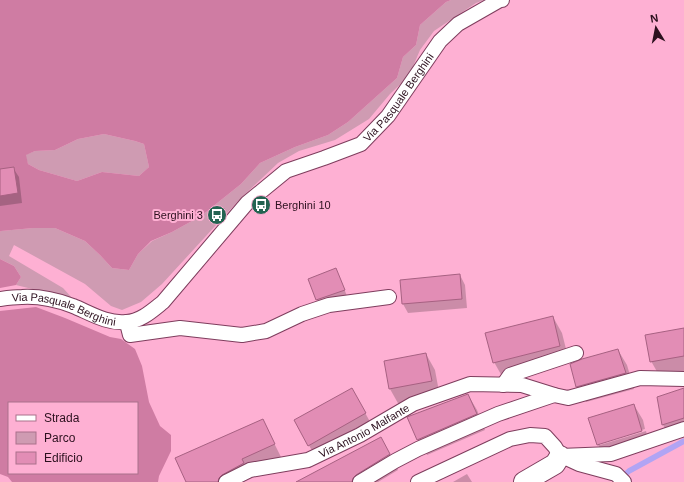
<svg xmlns="http://www.w3.org/2000/svg" width="684" height="482" viewBox="0 0 684 482" font-family="Arial,sans-serif">
  <style>
    .green { fill: #cf9bb2 }
    .forest { fill: #cf7ca3; fill-rule: evenodd }
    .shadow { fill: #0003 }
    .lines { fill: none; stroke-linecap: round; stroke-linejoin: round }
    .stream { stroke: #b1a4f4; stroke-width: 5.5 }
    .building { fill: #e28db5; stroke: #a76182 }
    .street-casing { stroke: #7e3d5d; stroke-width: 16 }
    .secondary-casing { stroke: #7e3d5d; stroke-width: 22 }
    .street { stroke: #fff; stroke-width: 14 }
    .secondary { stroke: #fff; stroke-width: 20 }
    .labels { text-anchor: middle; dominant-baseline: central; stroke-width: 4; stroke-linejoin: round; paint-order: stroke }
    .street-label { font-size: 11px; fill: #2c101e; stroke: #feb0d3 }
    .poi-label { font-size: 11px; fill: #2c101e; stroke: #feb0d3; text-anchor: start }
  </style>
  <rect width="100%" height="100%" fill="#feb0d3"/>
  <path class="green" d="M451 0H484L476 3 434 31 420 50 409 76 390 94 369 119 335 140 299 151 278 163 239 200 162 284 141 302 122 310 111 306 85 284 14 245 9 256 63 288 73 299 16 285 21 277 14 266 0 259V232L1 231 33 228H55L85 241 100 255 112 268 129 270 138 254 152 241 172 232 201 216 241 184 260 163 295 147 328 135 348 122 397 78 403 57 416 45 420 25 446 2Z
    M104 134 135 141 144 144 149 167 139 176 102 172 77 181 39 170 28 164 25 155 35 151 55 150 78 139Z"/>
  <path class="forest" d="M0 0H451L446 2 420 25 416 45 403 57 397 78 348 122 328 135 295 147 260 163 241 184 201 216 172 232 151 241 138 254 129 270 112 268 100 255 85 241 55 228H33L1 231 0 232ZM104 134 135 141 144 144 149 167 139 176 102 172 77 181 39 170 28 164 26 155 35 151 55 150 78 139Z
    M0 259 14 266 21 277 16 285 0 288Z
    M36 307 65 318 110 337 121 339 135 349 142 366 149 402 160 426 171 435V451L159 476 158 482H12L8 477 0 474V311ZM9 403H137V473H9Z"/>
  <path class="shadow" d="M13 168 19 177 22 203 0 206V170Z
    M336 269 339 276 347 296 321 306 317 300 309 280Z
    M460 275 465 285 467 308 408 313 403 304 401 281Z
    M553 317 562 333 569 361 503 378 494 362Z
    M684 329V373L660 377 651 361Z
    M618 350 627 365 634 389 586 402 577 387Z
    M426 354 435 370 440 397 399 405 390 389 385 362Z
    M352 389 374 429 318 461 295 421Z
    M684 390V437L672 440 663 425 658 398Z
    M468 395 477 410 485 430 427 455 418 440 409 418Z
    M634 405 643 420 645 429 600 443V445L646 431 650 447 607 460 598 445 590 418Z
    M263 421 281 457 248 471 238 482H187Z
    M390 454 398 470 378 482H302Z
    M467 474 472 482H453Z"/>
  <g class="lines">
    <path class="stream" d="M621 478 629 471 684 441"/>
  </g>
  <path class="building" d="M14 167 18 193 0 196V169Z
    M336 268 345 290 316 300 308 279Z
    M460 274 462 299 402 304 400 280Z
    M553 316 560 346 493 363 485 333Z
    M684 328V356L650 362 645 335Z
    M618 349 626 373 576 387 570 364 582 359Z
    M426 353 432 381 389 389 384 361Z
    M352 388 366 413 308 446 294 420Z
    M684 388V418L662 425 657 397Z
    M468 394 477 414 417 440 407 417Z
    M634 404 642 431 597 445 588 418Z
    M263 419 275 444 242 459 244 463 222 475 219 478 218 482H186L175 458Z
    M381 437 390 454 356 475 353 478 352 482H296Z"/>
  <g class="lines">
    <g class="street-casing">
      <g id="street">
        <path id="s1" d="M0 299C7 298 14 297 22 297 39 296 57 300 73 306 90 313 107 324 126 322 140 322 153 310 163 302L247 203 286 171 324 158 361 144 388 116 440 41 458 24 500 0H502"/>
        <path d="M127 323 130 335 180 328 242 335 266 331 302 314 329 305 389 297"/>
        <path d="M503 385 510 375 576 353"/>
        <path d="M560 456 611 454 684 429"/>
        <path d="M566 458 579 464 616 474 624 482"/>
        <path id="s2" d="M226 482 250 470 308 460 360 435 413 404 470 384 522 385 554 395 568 398 640 378 684 379"/>
        <path d="M360 482 395 461 418 449 498 414 554 395"/>
        <path d="M418 482 510 439 530 435 545 436 555 447 560 456"/>
      </g>
    </g>
    <g class="secondary-casing">
      <path id="secondary" d="M524 482 555 464 560 456"/>
    </g>
    <use href="#street" class="street"/>
    <use href="#secondary" class="secondary"/>
  </g>
  <defs>
    <g id="bus-disc" transform="scale(1)"><circle r="9.5" fill="#236351" stroke="#feb0d3"/><path d="M-5-6H5V4H4V6H2V4H-2V6H-4V4H-5ZM-3.5-4V0h7V-4ZM-3.5 1.2v1.5H-2V1.2ZM2 1.2v1.5H3.5V1.2Z" fill="#fff"/></g>
  </defs>
  <g fill-rule="evenodd">
    <use href="#bus-disc" x="261" y="205"/>
    <use href="#bus-disc" x="217" y="215"/>
  </g>
  <g class="labels">
    <g class="street-label">
      <text stroke="none"><textPath href="#s1" startOffset="493">Via Pasquale Berghini</textPath></text>
      <text stroke="none"><textPath href="#s1" startOffset="66">Via Pasquale Berghini</textPath></text>
      <text stroke="none"><textPath href="#s2" startOffset="149">Via Antonio Malfante</textPath></text>
    </g>
    <g class="poi-label">
      <text x="275" y="205">Berghini 10</text>
      <text x="203" y="215" text-anchor="end">Berghini 3</text>
    </g>
  </g>
  <rect x="8" y="402" width="130" height="72" fill="#feb0d3" stroke="#aa708b"/>
  <rect x="16" y="415" width="20" height="6" fill="#ffffff" stroke="#aa708b"/>
  <text x="44" y="422" font-size="12" fill="#2c101e">Strada</text>
  <rect x="16" y="432" width="20" height="12" fill="#cf9bb2" stroke="#aa708b"/>
  <text x="44" y="442" font-size="12" fill="#2c101e">Parco</text>
  <rect x="16" y="452" width="20" height="12" fill="#e28db5" stroke="#aa708b"/>
  <text x="44" y="462" font-size="12" fill="#2c101e">Edificio</text>
  <g transform="translate(656 28) rotate(350)" stroke="#feb0d3" stroke-width="3" paint-order="stroke">
  <path d="M0-3L7 15L0 10L-7 15Z" fill="#2c101e"/>
  <text y="-6" font-size="11" font-weight="bold" text-anchor="middle" fill="#2c101e">N</text>
  </g>
</svg>
